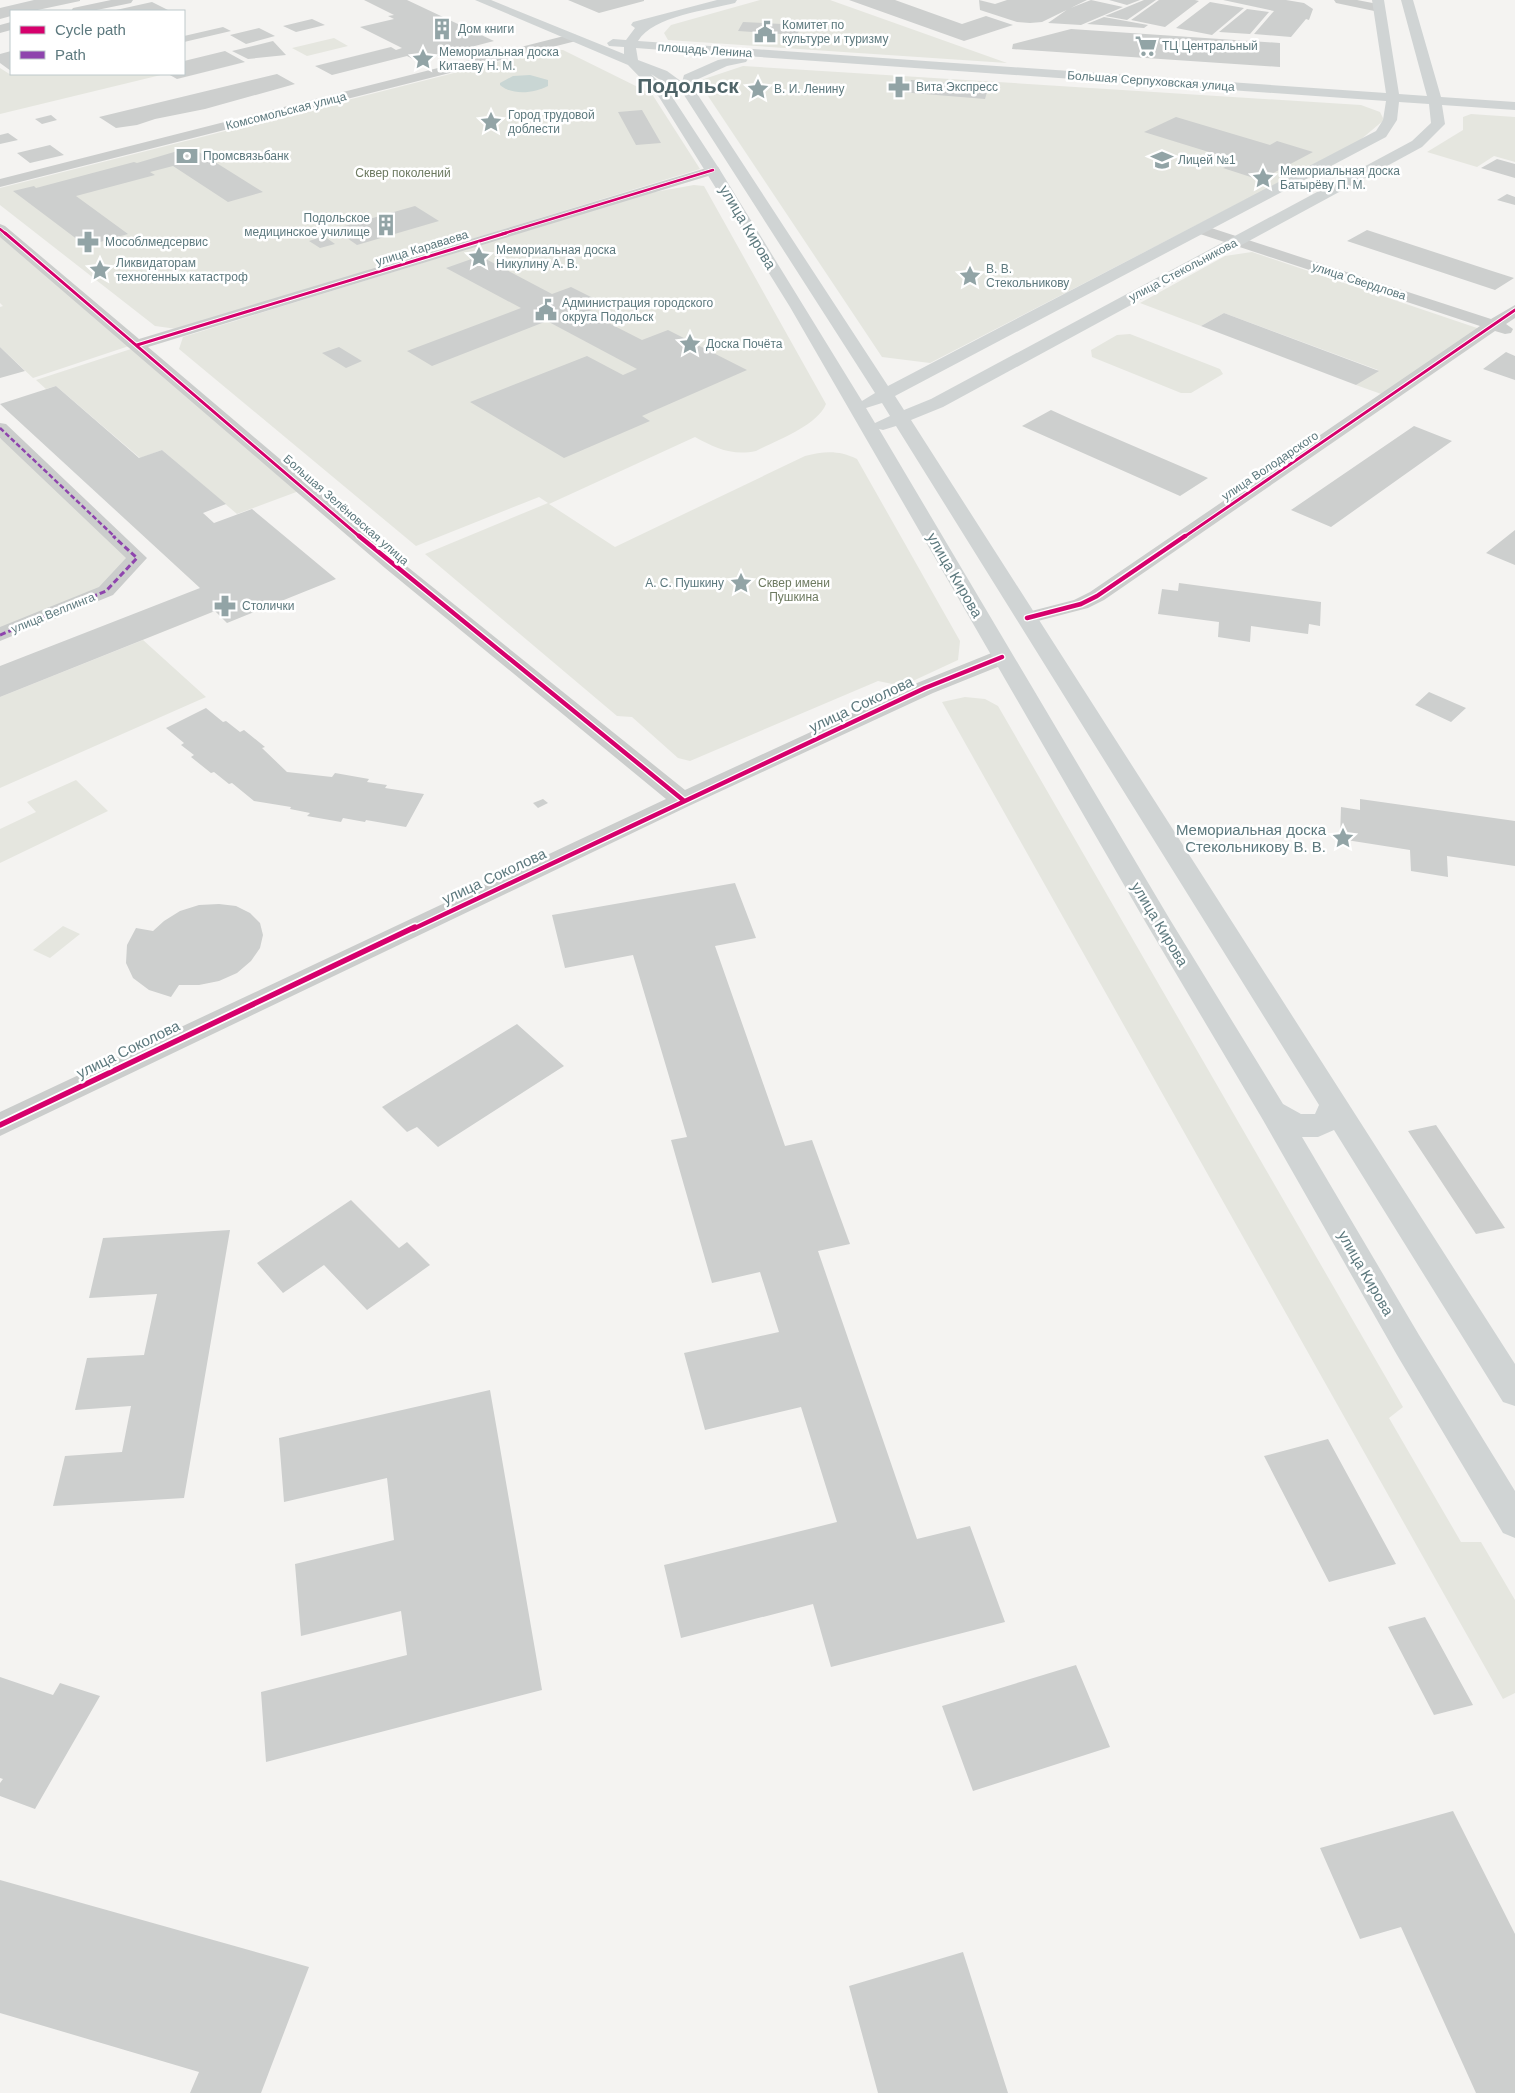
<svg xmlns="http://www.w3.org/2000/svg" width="1515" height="2093" viewBox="0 0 1515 2093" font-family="Helvetica,sans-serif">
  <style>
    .green { fill: #e5e6df }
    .water { fill: #c9d6d4 }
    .building { fill: #cdcfce }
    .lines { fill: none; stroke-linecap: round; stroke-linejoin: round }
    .minor { fill: #cbcdcc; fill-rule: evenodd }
    .major { fill: #d0d4d4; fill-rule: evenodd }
    .quiet-far1 { stroke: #8e44ad; stroke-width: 2.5; stroke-dasharray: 5 2.5; stroke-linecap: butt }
    .quiet { stroke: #8e44ad; stroke-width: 3; stroke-dasharray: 6 3; stroke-linecap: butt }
    .cycleway-far3-casing { stroke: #fff; stroke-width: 4 }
    .cycleway-far2-casing { stroke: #fff; stroke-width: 5 }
    .cycleway-far1-casing { stroke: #fff; stroke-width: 7 }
    .cycleway-casing { stroke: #fff; stroke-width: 9 }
    .cycleway-far3 { stroke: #d6006c; stroke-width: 2.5 }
    .cycleway-far2 { stroke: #d6006c; stroke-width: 3 }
    .cycleway-far1 { stroke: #d6006c; stroke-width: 4.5 }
    .cycleway { stroke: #d6006c; stroke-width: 5.5 }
    .labels { text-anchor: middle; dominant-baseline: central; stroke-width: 5; stroke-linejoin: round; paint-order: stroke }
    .far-poi-label { font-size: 12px; fill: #5d797e; stroke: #fff; text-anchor: start }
    .far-street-label { font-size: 12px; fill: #5d797e; stroke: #fff }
    .far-park-label { font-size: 12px; fill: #6d7a60; stroke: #fff }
    .street-label { font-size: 15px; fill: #5d797e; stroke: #fff }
    .poi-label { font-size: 15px; fill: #5d797e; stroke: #fff; text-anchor: end }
    .far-town-label { font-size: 21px; font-weight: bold; fill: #4f6468; stroke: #fff }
  </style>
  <rect width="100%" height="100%" fill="#f4f3f1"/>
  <path class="green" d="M760 0H830L1007 63 668 40 664 33 671 25Z
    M334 38 348 46 307 56 292 48Z
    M549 49 563 50 652 94 700 169 177 329 155 326 0 205V188Z
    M743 66 1361 105 1380 112 1384 120 1359 141 930 363 882 357 698 81Z
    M0 68 11 75 165 74 0 114Z
    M1471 114 1515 117V162L1494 156 1477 167 1427 152 1463 130V117Z
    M694 185 704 186 826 404C817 426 777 440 756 451 732 456 715 448 695 437L549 504 615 547 805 456C824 451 839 450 857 459L960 641 958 660 902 686 878 681 690 761 678 758 632 717 617 716 425 554 548 503 539 497 416 546 179 349 183 337 649 193Z
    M0 236 129 346 33 378 0 347V307L3 306 0 303Z
    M1252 252 1480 329 1384 395 1356 385 1378 370 1224 313 1201 326 1140 303 1225 256Z
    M1130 334 1220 369 1223 374 1191 393H1181L1092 357 1091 350 1117 335Z
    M134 348 299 491 237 514 162 450 140 458 56 386 46 389 36 380Z
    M4 438 130 559 101 590 0 632V439Z
    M143 640 206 697 0 788V697Z
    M965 697 985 699 998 706 1403 1407 1389 1418 1461 1542H1481L1515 1600V1693L1503 1699 942 702Z
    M76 780 108 811 0 863V829L36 812 27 802Z
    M63 926 80 934 50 958 33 950Z"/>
  <path class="water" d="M530 75 548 80V86C535 93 512 96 500 85V83L513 76Z"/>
  <path class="building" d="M34 0H80V1L33 11H11V16L0 19V8Z
    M364 0H407L494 41 417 61 407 56 332 75 315 66 391 47 396 50 402 48 360 27 394 19 388 16 394 15Z
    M568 0H644V1L599 13Z
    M849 0H895L962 24 986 16 1013 25 964 41Z
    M979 0 995 4 1007 0H1087L1042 22 1030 23 1017 22 980 10Z
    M1091 0 1123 7 1081 25 1048 23 1068 9Z
    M1109 0H1140L1127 5Z
    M1144 0H1156L1127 20 1105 16Z
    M1159 0H1195L1199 1 1165 27 1131 20Z
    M1223 0H1286L1304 3 1313 9 1309 20 1306 19 1291 37 1254 34 1274 11Z
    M152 2 170 11H116V10Z
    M1210 2 1244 8 1212 35 1176 28Z
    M1247 9 1269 12 1250 34 1219 32Z
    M1104 17 1148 25 1144 28 1087 24Z
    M312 19 325 25 296 32 283 26Z
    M743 22 802 25 797 35 738 31Z
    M223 27 231 31 184 42V36Z
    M259 28 275 36 246 44 230 35Z
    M1071 29 1280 43V67L1012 49 1013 44Z
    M273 41 286 55 248 59 232 51Z
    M11 51V71L0 63V54Z
    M225 51 245 62 177 79 168 74H184V61Z
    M277 74 295 84 205 109 155 119 137 125 116 128 99 117Z
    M911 80 970 85 968 91 987 92 985 99 888 91 891 85 909 86Z
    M642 110 661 143 636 145 618 112Z
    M51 115 57 120 42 124 35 119Z
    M1176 117 1270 145 1277 141 1313 152 1260 180 1223 168 1238 161 1144 132Z
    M8 133 18 140 0 144V135Z
    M50 145 64 155 30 163 17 153Z
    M191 147 263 192 228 202 173 166 150 172 155 175 76 196 128 234 86 246 13 191 34 186 36 188 134 162 137 163Z
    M1497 159 1515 164V178L1481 168Z
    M1507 194 1515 197V205L1497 200Z
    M415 206 439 221 357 245 334 229Z
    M1367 230 1489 270 1514 278 1495 290 1347 241Z
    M324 236 335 244 320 248 309 241Z
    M480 256 552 294 571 287 605 304 587 312 642 340 668 330 747 370 642 416 650 421 564 458 470 402 587 356 623 375 637 369 547 321 432 366 407 351 521 308 446 268Z
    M1224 313 1379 371 1356 385 1201 326Z
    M0 347 25 371 0 378Z
    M339 347 362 361 346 368 322 353Z
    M1506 352 1515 356V380L1483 369Z
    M56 386 139 458 162 450 226 504 203 513 214 523 252 509 336 579 227 623 215 611 0 697V666L200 588 0 404Z
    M1051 410 1073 420 1208 478 1180 496 1022 426Z
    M1414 426 1452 441 1331 527 1291 510Z
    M1515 530V565L1486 553Z
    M1179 583 1321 602 1320 626 1309 624 1308 634 1251 626 1250 642 1218 637 1219 622 1158 614 1162 589 1178 591Z
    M1429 692 1466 708 1451 722 1415 705Z
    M206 708 223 722 226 721 240 732 244 730 265 747 262 748 287 772 332 777 335 773 369 779 367 782 387 785 385 788 424 794 406 827 366 820 365 822 343 818 341 822 307 816 310 813 290 809 291 807 254 801 232 783 229 784 214 772 211 773 191 757 194 755 181 745 184 743 166 728Z
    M543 799 548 803 538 808 533 803Z
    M1360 799 1515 821V866L1447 856 1448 877 1411 871 1410 850 1340 839 1341 807 1360 810Z
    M735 883 756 938 715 946 785 1146 812 1140 850 1244 818 1251 917 1539 970 1526 1005 1622 831 1667 813 1604 681 1638 664 1565 837 1522 801 1407 705 1430 684 1353 779 1332 760 1272 712 1283 671 1140 687 1137 633 955 565 968 552 915Z
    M219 904 236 906 250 913 260 923 263 935 260 948 251 961 237 973 219 981 199 985H179L171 997 149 990 133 978 126 963 127 945 136 928 153 931 164 921 180 911 199 905Z
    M517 1024 564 1066 438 1147 417 1127 407 1132 382 1107Z
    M1436 1125 1505 1228 1476 1234 1408 1131Z
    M351 1200 399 1248 407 1242 430 1265 367 1310 324 1265 283 1293 257 1263Z
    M230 1230 184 1498 53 1506 65 1456 122 1452 131 1406 75 1410 87 1358 144 1355 157 1294 89 1298 103 1238Z
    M490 1390 542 1690 266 1762 261 1692 407 1655 401 1611 301 1636 295 1564 394 1540 387 1478 284 1502 279 1438Z
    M1328 1439 1396 1564 1329 1582 1264 1456Z
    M1425 1617 1473 1705 1434 1715 1388 1627Z
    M1076 1665 1110 1747 973 1791 942 1706Z
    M0 1677 53 1695 60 1683 100 1696 35 1809 0 1796V1783L3 1779 0 1778Z
    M1453 1811 1515 1934V2093H1476L1401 1927 1360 1939 1320 1848Z
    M0 1880 309 1967 261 2093H190L199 2072 0 2013Z
    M963 1952 1008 2093H878L849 1986Z"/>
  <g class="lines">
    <path class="minor" d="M111 0H133L131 3 92 11H71L73 8Z
      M1334 0H1357L1383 5 1385 8 1379 12 1336 3Z
      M11 22V30L0 33V25Z
      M572 34 576 35 578 38 576 41 0 187V179Z
      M713 166 718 167 720 170 718 173 148 347 399 560 685 790 917 683 994 652 1002 650 1010 652 1013 657 1010 662 933 693 691 805 0 1136V1112L666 799 385 568 0 237V224L5 226 139 339Z
      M1202 225 1491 319 1515 305V318L1506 324 1513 329 1511 333 1505 334 1495 331 1104 600 1088 608 1034 622 1027 624 1020 622 1016 618 1020 614 1074 600 1090 592 1480 326 1197 233 1194 230 1197 227Z
      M0 423 6 424 147 558 113 595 0 641V627L99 587 126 558 0 438Z"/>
    <path class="major" d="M475 0H491L624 54V47L609 46 607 43 613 39 626 40 635 28 631 25 633 22 717 0H737L735 3C708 10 653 16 638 41L1386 93 1372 0H1384L1399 94 1427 96 1401 0H1413L1441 97 1515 102V110L1442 105 1445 124 1422 147 943 407 911 420 1515 1364V1406L1503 1402 1334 1130 1318 1137H1302L1419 1335 1515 1491V1538L1503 1533 1397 1355 1263 1120 1146 923 790 307 659 97 628 65ZM636 48 740 56 718 60 684 75 682 82 667 71 638 60ZM745 56 1386 101 1383 120 1376 131 888 386 696 92V80L727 66 746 62 748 59ZM651 74 684 95 875 393 862 401 720 170 669 92ZM1399 102 1429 104 1431 123 1412 141 931 399 904 410 895 396 1386 137 1397 120ZM882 403 890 416 875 423 866 408ZM896 426 1319 1105 1315 1114H1301L1283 1104 1169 918 879 429 883 430Z"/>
    <path class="quiet-far1" d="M0 428 115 537"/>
    <path class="quiet" d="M0 635 106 591 137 558 113 536"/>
    <g class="cycleway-far3-casing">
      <path id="cycleway-far3" d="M0 229 6 234
        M502 234 713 170"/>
    </g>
    <g class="cycleway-far2-casing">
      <path id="cycleway-far2" d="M5 233 360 537
        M137 345 506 233
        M1184 537 1515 310"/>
    </g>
    <g class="cycleway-far1-casing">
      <path id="cycleway-far1" d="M359 536 683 800
        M1027 618 1081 604 1097 596 1185 536
        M413 929 925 688 1002 657"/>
    </g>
    <g class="cycleway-casing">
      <path id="cycleway" d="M0 1125 415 927"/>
    </g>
    <use href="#cycleway-far3" class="cycleway-far3"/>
    <use href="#cycleway-far2" class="cycleway-far2"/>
    <use href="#cycleway-far1" class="cycleway-far1"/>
    <use href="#cycleway" class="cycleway"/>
  </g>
  <defs>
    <g id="building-bare" transform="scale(1.725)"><path d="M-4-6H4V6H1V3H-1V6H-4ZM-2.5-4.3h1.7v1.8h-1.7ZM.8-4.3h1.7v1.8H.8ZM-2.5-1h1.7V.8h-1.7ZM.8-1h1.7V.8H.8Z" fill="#92a4a6" stroke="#fff" stroke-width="2.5" paint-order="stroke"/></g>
    <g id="civic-bare" transform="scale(1.725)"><path d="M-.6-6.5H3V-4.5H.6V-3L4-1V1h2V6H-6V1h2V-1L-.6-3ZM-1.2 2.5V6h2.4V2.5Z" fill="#92a4a6" stroke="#fff" stroke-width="2.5" paint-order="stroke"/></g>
    <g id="supermarket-bare" transform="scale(1.725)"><path d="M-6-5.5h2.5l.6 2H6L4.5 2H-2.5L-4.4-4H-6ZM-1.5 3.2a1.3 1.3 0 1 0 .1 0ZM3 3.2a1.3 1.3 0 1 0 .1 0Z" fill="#92a4a6" stroke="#fff" stroke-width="2.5" paint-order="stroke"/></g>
    <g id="sight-bare" transform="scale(1.725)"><path d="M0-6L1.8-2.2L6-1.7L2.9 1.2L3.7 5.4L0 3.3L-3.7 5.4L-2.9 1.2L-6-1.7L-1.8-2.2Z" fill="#92a4a6" stroke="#fff" stroke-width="2.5" paint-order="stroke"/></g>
    <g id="pharmacy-bare" transform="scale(1.725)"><path d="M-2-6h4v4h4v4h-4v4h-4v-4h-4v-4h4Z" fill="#92a4a6" stroke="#fff" stroke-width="2.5" paint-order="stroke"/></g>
    <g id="bank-bare" transform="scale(1.725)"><path d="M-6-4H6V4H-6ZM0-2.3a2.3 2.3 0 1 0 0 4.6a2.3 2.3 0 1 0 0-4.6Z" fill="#92a4a6" stroke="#fff" stroke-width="2.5" paint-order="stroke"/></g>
    <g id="school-bare" transform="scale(1.725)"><path d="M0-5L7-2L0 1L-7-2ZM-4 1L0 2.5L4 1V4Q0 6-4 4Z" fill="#92a4a6" stroke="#fff" stroke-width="2.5" paint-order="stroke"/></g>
  </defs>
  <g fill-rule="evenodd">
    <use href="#building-bare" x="442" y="29"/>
    <use href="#civic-bare" x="765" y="32"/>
    <use href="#supermarket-bare" x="1146" y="46"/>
    <use href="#sight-bare" x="423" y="59"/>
    <use href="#pharmacy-bare" x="899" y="87"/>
    <use href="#sight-bare" x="758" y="89"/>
    <use href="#sight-bare" x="491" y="122"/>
    <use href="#bank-bare" x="187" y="156"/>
    <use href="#school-bare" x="1162" y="160"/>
    <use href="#sight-bare" x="1263" y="178"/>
    <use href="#building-bare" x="386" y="225"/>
    <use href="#pharmacy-bare" x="88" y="242"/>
    <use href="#sight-bare" x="479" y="257"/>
    <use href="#sight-bare" x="100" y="270"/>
    <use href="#sight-bare" x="970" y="276"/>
    <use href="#civic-bare" x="546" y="310"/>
    <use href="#sight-bare" x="690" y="344"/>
    <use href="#sight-bare" x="741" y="583"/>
    <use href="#pharmacy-bare" x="225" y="606"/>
    <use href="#sight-bare" x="1343" y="838"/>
  </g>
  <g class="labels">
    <g class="far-poi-label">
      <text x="782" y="25">Комитет по<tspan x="782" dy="14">культуре и туризму</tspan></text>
      <text x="458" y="29">Дом книги</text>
      <text x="1162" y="46">ТЦ Центральный</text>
      <text x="439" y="52">Мемориальная доска<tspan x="439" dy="14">Китаеву Н. М.</tspan></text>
      <text x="916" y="87">Вита Экспресс</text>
      <text x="774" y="89">В. И. Ленину</text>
      <text x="508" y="115">Город трудовой<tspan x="508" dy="14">доблести</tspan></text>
      <text x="203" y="156">Промсвязьбанк</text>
      <text x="1178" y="160">Лицeй №1</text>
      <text x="1280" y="171">Мемориальная доска<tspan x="1280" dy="14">Батырёву П. М.</tspan></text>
      <text x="370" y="218" text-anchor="end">Подольское<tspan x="370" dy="14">медицинское училище</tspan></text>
      <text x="105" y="242">Мособлмедсервис</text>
      <text x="496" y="250">Мемориальная доска<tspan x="496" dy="14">Никулину А. В.</tspan></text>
      <text x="116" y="263">Ликвидаторам<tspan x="116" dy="14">техногенных катастроф</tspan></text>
      <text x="986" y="269">В. В.<tspan x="986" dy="14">Стекольникову</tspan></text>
      <text x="562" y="303">Администрация городского<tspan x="562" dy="14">округа Подольск</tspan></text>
      <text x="706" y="344">Доска Почёта</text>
      <text x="724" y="583" text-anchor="end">А. С. Пушкину</text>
      <text x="242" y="606">Столички</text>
    </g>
    <g class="far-street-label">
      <text transform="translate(705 50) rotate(4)">площадь Ленина</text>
      <text transform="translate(1151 81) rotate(4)">Большая Серпуховская улица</text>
      <text transform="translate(286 111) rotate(-14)">Комсомольская улица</text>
      <text transform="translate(422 248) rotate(-17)">улица Караваева</text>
      <text transform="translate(1183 270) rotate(-28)">улица Стекольникова</text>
      <text transform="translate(1359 281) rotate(18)">улица Свердлова</text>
      <text transform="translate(1270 466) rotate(-34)">улица Володарского</text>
      <text transform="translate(346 510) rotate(41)">Большая Зелёновская улица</text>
      <text transform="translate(53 613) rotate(-22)">улица Веллинга</text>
    </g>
    <g class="far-park-label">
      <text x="403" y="173">Сквер поколений</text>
      <text x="794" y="583">Сквер имени<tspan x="794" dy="14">Пушкина</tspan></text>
    </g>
    <g class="street-label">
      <text transform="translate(748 227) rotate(59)">улица Кирова</text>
      <text transform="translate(955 575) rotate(60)">улица Кирова</text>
      <text transform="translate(861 704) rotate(-25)">улица Соколова</text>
      <text transform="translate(494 876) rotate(-25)">улица Соколова</text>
      <text transform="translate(1160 924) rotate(59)">улица Кирова</text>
      <text transform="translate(128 1049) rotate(-26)">улица Соколова</text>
      <text transform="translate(1366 1273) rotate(60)">улица Кирова</text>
    </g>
    <g class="poi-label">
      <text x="1326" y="829">Мемориальная доска<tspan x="1326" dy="17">Стекольникову В. В.</tspan></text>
    </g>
    <g class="far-town-label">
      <text x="688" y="85">Подольск</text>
    </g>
  </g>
  <rect x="10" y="10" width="175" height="65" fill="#ffffff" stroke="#bec9cb"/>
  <rect x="20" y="26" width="25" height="8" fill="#d6006c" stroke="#bec9cb"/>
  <text x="55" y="35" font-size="15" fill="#5d797e">Cycle path</text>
  <rect x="20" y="51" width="25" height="8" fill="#8e44ad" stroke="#bec9cb"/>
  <text x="55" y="60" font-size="15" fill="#5d797e">Path</text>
</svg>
